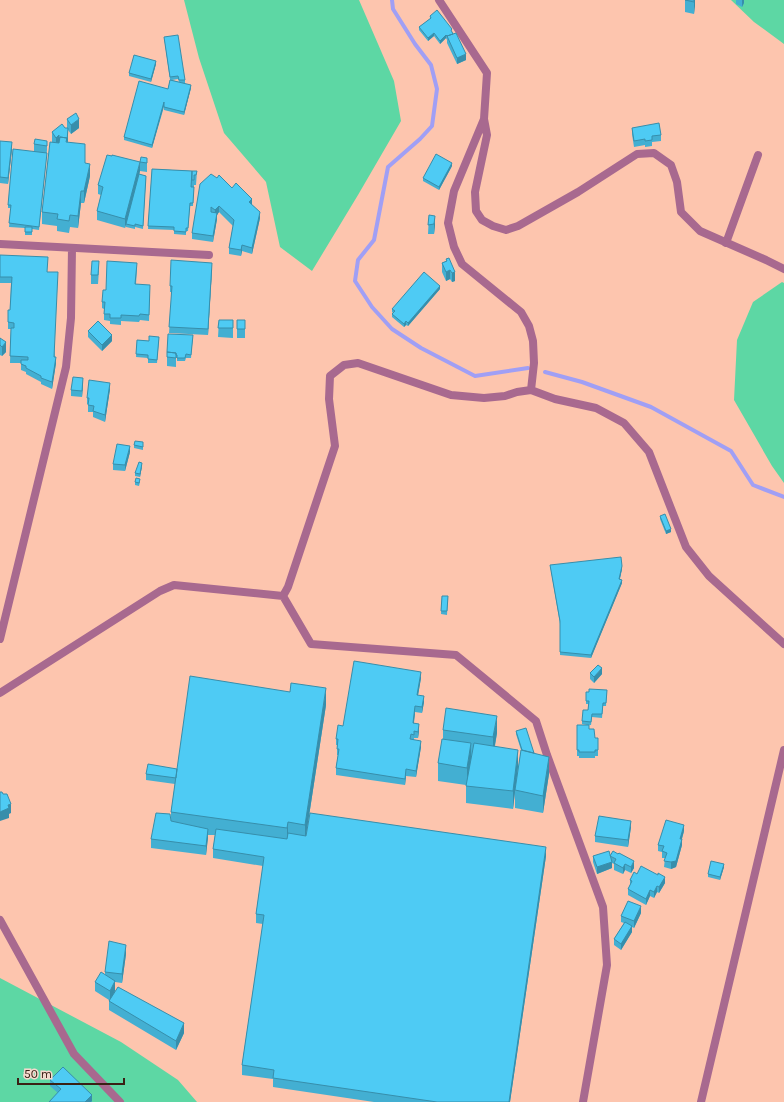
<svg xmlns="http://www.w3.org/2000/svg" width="784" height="1102" viewBox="0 0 784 1102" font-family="Karla,sans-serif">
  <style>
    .green { fill: #5dd7a4 }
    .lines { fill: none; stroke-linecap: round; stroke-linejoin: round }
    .stream { stroke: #a09ff5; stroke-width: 4 }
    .service { stroke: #a8698f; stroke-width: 8 }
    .minor { stroke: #a8698f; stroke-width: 8 }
    .tertiary { stroke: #a8698f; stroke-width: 8 }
    .wall { fill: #43afd2; fill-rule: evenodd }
    .shaded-wall { fill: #378eab }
    .building { fill: #4ecbf4; stroke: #378eab }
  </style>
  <rect width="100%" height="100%" fill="#fdc5ae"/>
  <path class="green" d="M184 0H359L394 81 401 121 358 195 312 271 280 247 266 182 224 133 199 58Z
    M731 0H784V44L754 22Z
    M782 282 784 283V483L772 466 734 400 737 340 753 302Z
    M0 978 121 1042 178 1080 197 1102H0Z"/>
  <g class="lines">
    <path class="stream" d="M392 0 393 9 415 44 431 65 437 89 432 126 420 139 388 167 374 240 358 260 355 281 372 307 392 329 421 348 475 376 528 368
      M545 372 582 382 651 407 731 451 753 485 784 497"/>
    <path class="service" d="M726 243 758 155"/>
    <path class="minor" d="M439 0 487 73 484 119 454 191 448 223 454 247 462 264 521 312 529 326 533 341 534 363 531 390
      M484 119 487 135 475 192 476 211 482 220 493 226 506 230 518 226 578 192 637 154 654 153 671 165 677 182 681 212 700 231 766 260 784 269
      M283 596 311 644 456 655 536 721 547 755 603 907 607 965 583 1102
      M0 693 160 591 174 585 283 596 288 587 335 446 329 399 330 376 344 365 358 363 451 395 484 398 505 396 517 392 531 390 555 399 596 408 624 423 649 452 686 547 709 576 784 644
      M0 920 74 1054 120 1102
      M701 1102 784 750"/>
    <path class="tertiary" d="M0 244 209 255
      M0 639 66 367 71 318 72 248"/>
  </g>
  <path class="wall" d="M685 0H695L694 14 685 12Z
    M736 0H744V3L742 7 736 4Z
    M430 16 452 32 466 60 457 64 447 43V40L446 38 440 44 434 36 428 41 419 30V27L430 19Z
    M164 37 185 80V83H183L191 88 184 115 164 110V107L152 148 124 140V137L168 89 170 80ZM178 79 179 82 172 80Z
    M156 64 151 82 129 76V73Z
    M67 119 79 128 71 134 68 130V143L85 163 90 176 84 203H81L78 228 70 227 69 233 57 231V226L42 224V212L52 142V132L65 128H67Z
    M632 128 661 135V141L652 142V146L645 147V145L634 147 632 134Z
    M0 141 12 149 8 184 0 183Z
    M47 141V150L39 230 32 229V235H25V228L9 227 11 208H8V205L34 152V144Z
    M147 158V172L140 171V162Z
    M452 166 439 190 423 181V178Z
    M152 169 192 171H197L196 185H194L193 206H190L188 231H186V235L174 234V230L148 229Z
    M140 171 139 175 146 176 143 229 135 227V229L126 227V224L134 195 125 228 97 220V211L101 195 98 194V185Z
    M217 178 232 188 252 205 260 218 252 254 242 251 241 256 229 254V248L233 226 219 212 217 215V219L213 242 192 239V233Z
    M429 215 435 225 434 234H428Z
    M0 255 47 272 55 357 56 363 52 389 41 384V382L26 374V372L21 370V363H10L11 329H8V310H10L11 283H0Z
    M446 259 455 281 452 282 450 279 446 281 442 272V263L446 261Z
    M137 269 136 284 150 291 149 321 140 320 139 322 121 321V325L110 324V321L104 320V309L102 308V302L106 290Z
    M212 269 208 335 169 333 172 292H170V286Z
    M99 270 98 284H91V275Z
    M440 289 408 326 406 325 404 327 392 317V314L393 313 392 312V309Z
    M219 320H233V338L218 337Z
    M245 320V338H237V329Z
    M88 331 112 341 102 351 88 337Z
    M193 335 191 358H186L185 361H177V358H176V367L167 366V357Z
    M0 338 6 352 2 356 0 355Z
    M137 340 149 341 159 340 157 363H148V358L136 357Z
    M83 385 82 397 71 396V390Z
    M110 389 105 422 93 417V412H88V404H87V398Z
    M143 442V450L134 448V445Z
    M130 452 125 471 113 470V464Z
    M142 466 140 477 135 476V473Z
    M135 482H140L139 486 135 485Z
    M660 516 671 532 666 534 660 519Z
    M550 565 622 569 620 579 622 583 591 658 560 655V624Z
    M442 596H448L447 615 441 614Z
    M590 673 602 674 594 683 590 679Z
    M421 678 418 695 424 702 422 713 415 712 414 723 419 731 418 738H414V740L421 747 416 777 406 776 405 785 336 775V768L338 755H337V745H336V739L343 726Z
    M607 690 606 706H603L602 718 592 717 591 725H589V729L595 738H598V756H595V758H579V756H577V725H587L582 724V721L588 710V704H586V701L589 692Z
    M326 705 306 836 546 856 510 1102H374L273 1087V1079L242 1075V1065L263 924 256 923V914L263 866 213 858V849L215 835H208L206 855 151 848V839L171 821V812L175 784 146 780V774L177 769Z
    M443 730 497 733 495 746 518 767 513 809 466 803V785L438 781V763L443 739Z
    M516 731 534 753 549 774 543 813 515 808V790L521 750 516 734Z
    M631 827 628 847 595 842V836Z
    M684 831 682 839V845L676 867 671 869 664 867 665 858H662V852L658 851V845Z
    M593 856H610L634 868 631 873 625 870 623 874 614 870V864L612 863V868L597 874 593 862Z
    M724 867 720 880 708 877V874Z
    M637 874 658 875 665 883 659 893 657 892 654 898 650 896 646 905 628 895V889L630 885V880Z
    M641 913 634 928 632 927V932L621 950 614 945V939L624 923 621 922V916Z
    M126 954 122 983 115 982V991L114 993 184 1033 176 1050 109 1010V1000L95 991V982L105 975V972Z
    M50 1080 92 1101 91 1102H49L58 1093 50 1086Z"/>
  <path class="shaded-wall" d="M694 0H695V6L694 14Z
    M742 0H744V3L742 7Z
    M434 33V36L428 41V38Z
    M446 35V38L440 44V41Z
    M466 54V60L457 64V58Z
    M156 61V64L151 82V79Z
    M191 85V88L184 115V112Z
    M164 102V105L152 148V145Z
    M79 119V128L71 134V125Z
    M68 128V137L67 150V141Z
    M59 135V145L56 147V138Z
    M12 142V149L8 184V178Z
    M140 162V171L125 228V219Z
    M452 163V166L439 190V187Z
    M90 164V176L84 203V191Z
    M81 191V203L78 228V216Z
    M252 199V205L249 208V202Z
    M219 206V212L217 215V219L213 242 215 210Z
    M260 212V218L252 254V248Z
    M435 216V225L434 234V224Z
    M242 245V251L241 256V250Z
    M212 263V269L208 335V329Z
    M450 270V279L446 281V272Z
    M455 272V281L452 282V273Z
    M440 286V289L408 326V323Z
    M406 321V325L404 327V324Z
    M112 335V341L102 351V345Z
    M6 342V352L2 356V347Z
    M56 357V363L52 389V382Z
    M83 378V385L82 397V391Z
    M110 383V389L105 422V415Z
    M130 446V452L125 471V465Z
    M142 463V466L140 477V474Z
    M671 529V532L666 534V531Z
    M622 566V569L619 582V579Z
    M622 580V583L591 658V655Z
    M602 668V674L594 683V677Z
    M421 672V678L417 701V695Z
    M326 688V705L305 842V825Z
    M424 696V702L422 713V707Z
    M415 706V712L413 730V723Z
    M497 716V733L493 755V737Z
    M419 724V731L418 738V732Z
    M421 741V747L416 777V771Z
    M471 743V760L467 785V768Z
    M518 750V767L513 809V791Z
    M549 757V774L543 813V796Z
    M406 769V776L405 785V779Z
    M11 804V813L9 814V818L0 821V812L8 805Z
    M631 821V827L628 847V840Z
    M288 822V839L287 845V828Z
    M684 825V831L680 845V839Z
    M208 829V838L206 855V846Z
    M682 839V845L676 867 671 869V862Z
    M546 847V856L510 1102H509Z
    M634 861V868L631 873V867Z
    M612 862V868L597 874V867Z
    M625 864V870L623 874V868Z
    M724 864V867L720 880V877Z
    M665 877V883L659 893V887Z
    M657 886V892L654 898V892Z
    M650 890V896L646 905V899Z
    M641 906V913L634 928V921Z
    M632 926V932L621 950V944Z
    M126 945V954L122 983V974Z
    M115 981V991L110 1001V991Z
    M184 1023V1033L176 1050V1041Z
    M92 1095V1101L91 1102H85Z"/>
  <path class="building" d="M685 0H694V2Z
    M437 10 452 29 451 30 453 34 447 36 448 37 446 35 440 41 434 33 428 38 419 27 431 18 430 16Z
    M456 33 466 54 457 58 447 36Z
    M178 35 185 80H179L178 76 170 77 164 37Z
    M134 55 156 61 151 79 129 73Z
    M170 80 191 85 184 112 164 107V102L152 145 124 137 139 81 168 89Z
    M76 113 79 119 71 125 67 119Z
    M659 123 661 135 652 136V140L645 141V139L634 141 632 128Z
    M62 124 65 128H68L67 141V138L60 137 59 140V135L56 138 52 132Z
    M60 137 67 138 66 142 85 144V163L90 164 84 191H81L78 216 70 215 69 221 57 219 58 214 42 212 50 142 59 143Z
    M35 139 47 141V146L34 144Z
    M0 141 12 142 8 178 0 177Z
    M13 149 47 153 39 227 9 223 11 205H8Z
    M436 154 452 163 439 187 423 178Z
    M107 155 112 156V155L140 162 125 219 97 211 103 187 98 185Z
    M141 157 147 158V163L140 162Z
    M152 169 192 171 191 187H194L193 203H190L188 228H186V232L174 231V227L148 226Z
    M192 171H197L196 175H194V180H192Z
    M139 174 146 176 143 226 135 224V226L126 224Z
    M211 174 217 178 219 175 232 188 236 183 252 199 249 202 260 212 252 248 242 245 241 250 229 248 234 220 219 206 215 210 211 207V212L217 213 213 236 192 233 200 184Z
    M429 215 435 216 434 224 428 225Z
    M25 227H32V232H25Z
    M0 255 48 257 47 272H58L54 357H56L52 382 41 378V376L26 368V366L21 364V360H28V357L10 356 11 328H14V323L8 322V310H10L12 277H0Z
    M449 258 455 272 452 273 450 270 446 272 442 263 447 261 446 259Z
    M171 260 212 263 208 329 169 327 172 286H170Z
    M92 261H99L98 275H91Z
    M107 261 137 263 135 284 150 285 149 315 140 314 139 316 121 315V318H110V314H104L105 302H102L103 290H106Z
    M424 272 440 286 408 323 406 321 404 324 392 314 395 311 392 309Z
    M219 320H233V328H218Z
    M237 320H245V329H237Z
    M98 321 112 335 102 345 88 331Z
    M168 334 193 335 191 355 186 354 185 358H177V355H176V353L167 352Z
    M149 336 159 337 157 360 148 359V355L136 354 137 340 149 341Z
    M0 338 6 342 2 347 0 345Z
    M167 352 176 353V358L167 357Z
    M73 377 83 378 82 391 71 390Z
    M89 380 110 383 105 415 93 411 94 406 88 405 89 398H87Z
    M135 441 143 442V447L134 445Z
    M117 444 130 446 125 465 113 464Z
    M139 462 142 463 140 474 135 473Z
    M136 478 140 479 139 483 135 482Z
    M665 514 671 529 666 531 660 516Z
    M621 557 622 566 619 579 622 580 591 655 560 652V621L550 565Z
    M442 596H448L447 611H441Z
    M354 661 421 672 417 695 424 696 422 707 415 706 413 723 419 724 418 732 414 731V735L411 734 410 739 421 741 416 771 406 769 405 779 336 768 339 749H337L338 739H336L338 725 343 726Z
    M598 665 602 668 594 677 590 673Z
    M190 676 290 692 291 683 326 688 305 825 288 822 287 828 171 812Z
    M589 689 607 690 606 703H603L602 714H592L591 722 582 721 583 710H588L589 701H586V692H589Z
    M446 708 497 716 493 737 443 730Z
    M577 725H589V729H594L595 738H598V750H595V752H579V750H577Z
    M526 728 534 753 522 750 516 731Z
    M442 739 471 743 467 768 438 763Z
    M474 743 518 750 513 791 466 786Z
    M521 750 549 757 543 796 515 790Z
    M148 764 177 769 176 778 146 774Z
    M0 792H2L3 794H7L11 804 8 805 9 808 0 812Z
    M156 813 170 814 171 821 208 829 206 846 151 839Z
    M310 813 546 847 509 1102H437L273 1078 274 1070 242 1065 264 915 256 914 264 857 213 849 216 829 287 839 288 833 306 836Z
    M599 816 631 821 628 840 595 836Z
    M666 820 684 825 680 839H682L676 861 671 862 664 861 667 853 662 851 664 846 658 845Z
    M609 851 612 862 597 867 593 856Z
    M613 851 618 854 619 853 634 861 631 867 625 864 623 868 614 863 616 859 610 856Z
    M711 861 724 864 720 877 708 874Z
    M641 866 658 875V873L665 877 659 887 657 886 654 892 650 890 646 899 628 889 632 881 630 880 634 872 637 874Z
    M628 901 641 906 634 921 621 916Z
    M625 922 632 926 621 944 614 939Z
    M109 941 126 945 122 974 105 972Z
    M101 972 115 981 110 991 95 982Z
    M118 987 184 1023 176 1041 109 1001Z
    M63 1067 92 1095 85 1102H49L61 1089 50 1080Z"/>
  <path d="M18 1078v6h106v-6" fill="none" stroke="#3a2015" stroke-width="2"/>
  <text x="24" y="1078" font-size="12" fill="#3a2015" stroke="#f6d9ce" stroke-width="3" paint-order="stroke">50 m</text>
</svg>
